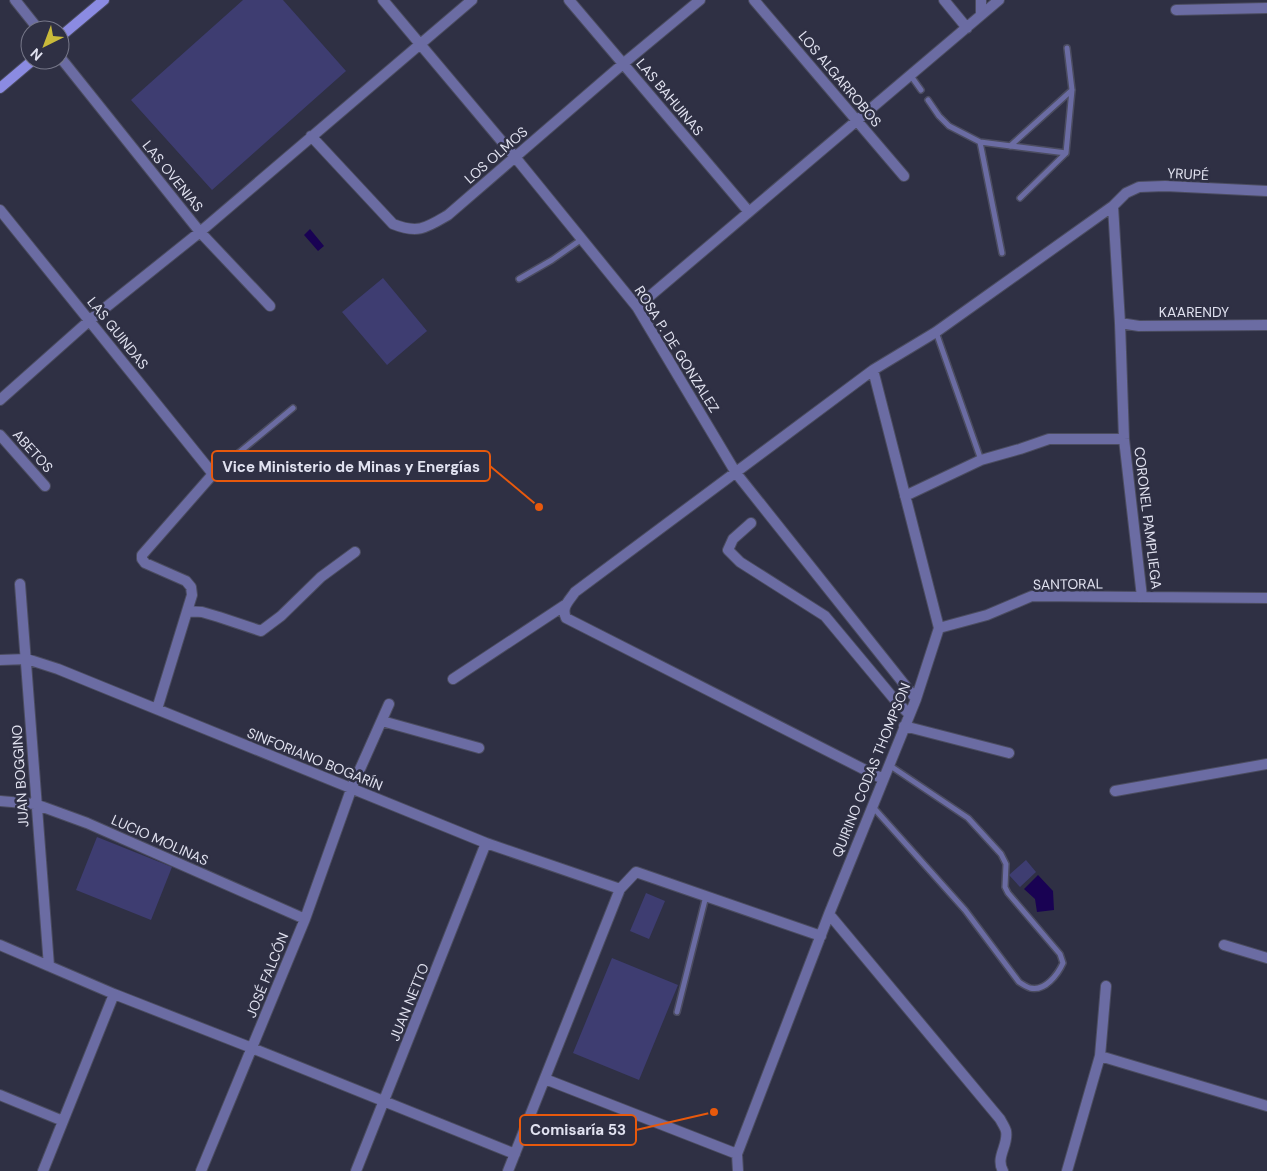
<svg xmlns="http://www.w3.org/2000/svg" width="1267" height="1171" viewBox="0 0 1267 1171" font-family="'DM Sans',sans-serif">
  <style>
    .green { fill: #3e3d71 }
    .water { fill: #190253 }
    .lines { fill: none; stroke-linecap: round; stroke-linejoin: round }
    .lane-casing { stroke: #4b4c60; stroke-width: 8 }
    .street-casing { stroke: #4b4c60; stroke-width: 12 }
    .secondary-casing { stroke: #4b4c60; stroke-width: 12 }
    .lane { stroke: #6b6ca3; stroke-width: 5 }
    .street { stroke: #6b6ca3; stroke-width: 10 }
    .secondary { stroke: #8b8be2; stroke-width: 10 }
    .labels { text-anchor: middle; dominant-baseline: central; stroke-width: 5; stroke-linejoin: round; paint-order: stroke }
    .street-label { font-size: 14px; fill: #e1e2f0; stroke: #2f3044 }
    .leader { fill: none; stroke: #e8590c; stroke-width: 2 }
    .callout-dot { fill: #e8590c; stroke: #2f3044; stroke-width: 2 }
    .callout { fill: #2f3044; stroke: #e8590c; stroke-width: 2 }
    .callout-label { font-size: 15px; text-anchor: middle; font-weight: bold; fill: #e1e2f0 }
  </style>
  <rect width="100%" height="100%" fill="#2f3044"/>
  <path class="green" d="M243 0H283L346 71 212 190 131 100Z
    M383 278 427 331 387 365 342 312Z
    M97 837 172 867 151 920 76 890Z
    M1026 860 1036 872 1020 887 1009 875Z
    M646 893 665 901 649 939 630 931Z
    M612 958 678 985 639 1080 573 1053Z"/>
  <path class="water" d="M310 229 324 246 318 251 304 235Z
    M1038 875 1053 891 1054 910 1037 912 1035 899 1024 889Z"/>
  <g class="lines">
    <g class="lane-casing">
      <path id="lane" d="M911 76 921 90
        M928 100 939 116 949 126 980 142 1066 153
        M980 142 1002 253
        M1010 146 1072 90
        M1020 198 1066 153 1072 90 1067 48
        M519 279 552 260 582 239
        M936 332 981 460
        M213 474 293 408
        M872 806 965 910 1019 982C1022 984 1027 987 1030 988 1045 992 1058 974 1063 963L1060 954 1008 893 1005 887 1006 864 1001 854 968 818 889 765
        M677 1012 706 896"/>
    </g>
    <g class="street-casing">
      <path id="street" d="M15 0 39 30
        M383 0 515 157 637 307 736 473 916 699
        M569 0 749 212
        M754 0 904 176
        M944 0 967 28
        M981 0V15
        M1176 10 1267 8
        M60 57 200 232 270 306
        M311 136 393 224C418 234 426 228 448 215L624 63 700 0
        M1113 206 1120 323 1124 439 1142 597 1267 598
        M0 210 213 474 142 555V559L145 563 186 581 191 587 192 595 157 709
        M637 307 999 0
        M1120 323 1139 326 1267 325
        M0 400 90 320 200 232 472 0
        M0 435 45 486
        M905 496 981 460 1020 449 1049 439H1124
        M751 523 733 539 728 550 740 562 825 616 895 700 909 714
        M20 584 49 966
        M187 611 202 612 219 617 261 631 281 616 321 577 355 552
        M939 628 987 615 1032 596 1142 597
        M0 660 27 659 58 669 486 843 620 889
        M453 679 565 605
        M382 721 479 748
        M904 726 1009 753
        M883 779 566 618C561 607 569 601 575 592L873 370 936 332 1113 206 1126 193 1139 187 1165 186 1267 191
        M1115 791 1267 764
        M0 801 35 804 87 823 305 919
        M829 914 1000 1119C1002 1123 1005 1127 1006 1131 1009 1145 995 1157 1003 1171
        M0 945 114 994 252 1048 515 1154
        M1224 945 1267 958
        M1100 1056 1267 1106
        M545 1079 737 1154
        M0 1095 63 1121
        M43 1171 114 994
        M201 1171 305 919 352 787 389 704
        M356 1171 486 843
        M508 1171 620 889 636 872 821 936
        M738 1171 737 1154 829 914 916 699 939 628 873 370
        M1067 1171 1100 1056 1106 986"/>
    </g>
    <g class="secondary-casing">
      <path id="secondary" d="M60 37 104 0
        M0 88 33 60"/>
    </g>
    <use href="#lane" class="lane"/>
    <use href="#street" class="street"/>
    <use href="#secondary" class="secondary"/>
  </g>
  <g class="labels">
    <g class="street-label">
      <text transform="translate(840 79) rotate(50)">LOS ALGARROBOS</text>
      <text transform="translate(670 97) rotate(50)">LAS BAHUINAS</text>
      <text transform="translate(496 155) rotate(-41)">LOS OLMOS</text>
      <text transform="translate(1188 174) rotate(3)">YRUPÉ</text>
      <text transform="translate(173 176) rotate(51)">LAS OVENIAS</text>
      <text x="1194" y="312">KA'ARENDY</text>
      <text transform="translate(118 333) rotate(51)">LAS GUINDAS</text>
      <text transform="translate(677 349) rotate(58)">ROSA P. DE GONZALEZ</text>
      <text transform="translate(33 451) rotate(48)">ABETOS</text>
      <text transform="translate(1148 518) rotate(83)">CORONEL PAMPLIEGA</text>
      <text transform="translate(1068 584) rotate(-1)">SANTORAL</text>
      <text transform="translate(315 759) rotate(22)">SINFORIANO BOGARÍN</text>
      <text transform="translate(871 770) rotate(-68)">QUIRINO CODAS THOMPSON</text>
      <text transform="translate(20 776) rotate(-94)">JUAN BOGGINO</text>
      <text transform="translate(160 840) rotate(24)">LUCIO MOLINAS</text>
      <text transform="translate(267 975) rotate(-68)">JOSÉ FALCÓN</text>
      <text transform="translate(409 1002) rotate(-68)">JUAN NETTO</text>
    </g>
  </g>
  <path class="leader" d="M539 507L490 466M714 1112L636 1130"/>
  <g class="callout-dot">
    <circle cx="539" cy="507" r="5"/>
    <circle cx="714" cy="1112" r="5"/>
  </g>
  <g class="callout">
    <rect x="212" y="451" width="278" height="30" rx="5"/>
    <rect x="520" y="1115" width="116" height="30" rx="5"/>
  </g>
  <g class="callout-label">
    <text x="351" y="472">Vice Ministerio de Minas y Energías</text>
    <text x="578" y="1135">Comisaría 53</text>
  </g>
  <g transform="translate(45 45) rotate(222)"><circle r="24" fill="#2f3044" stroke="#767789"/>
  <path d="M0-4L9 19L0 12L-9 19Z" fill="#c9ba3a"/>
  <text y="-8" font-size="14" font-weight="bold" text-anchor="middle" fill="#e1e2f0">N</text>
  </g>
</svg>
